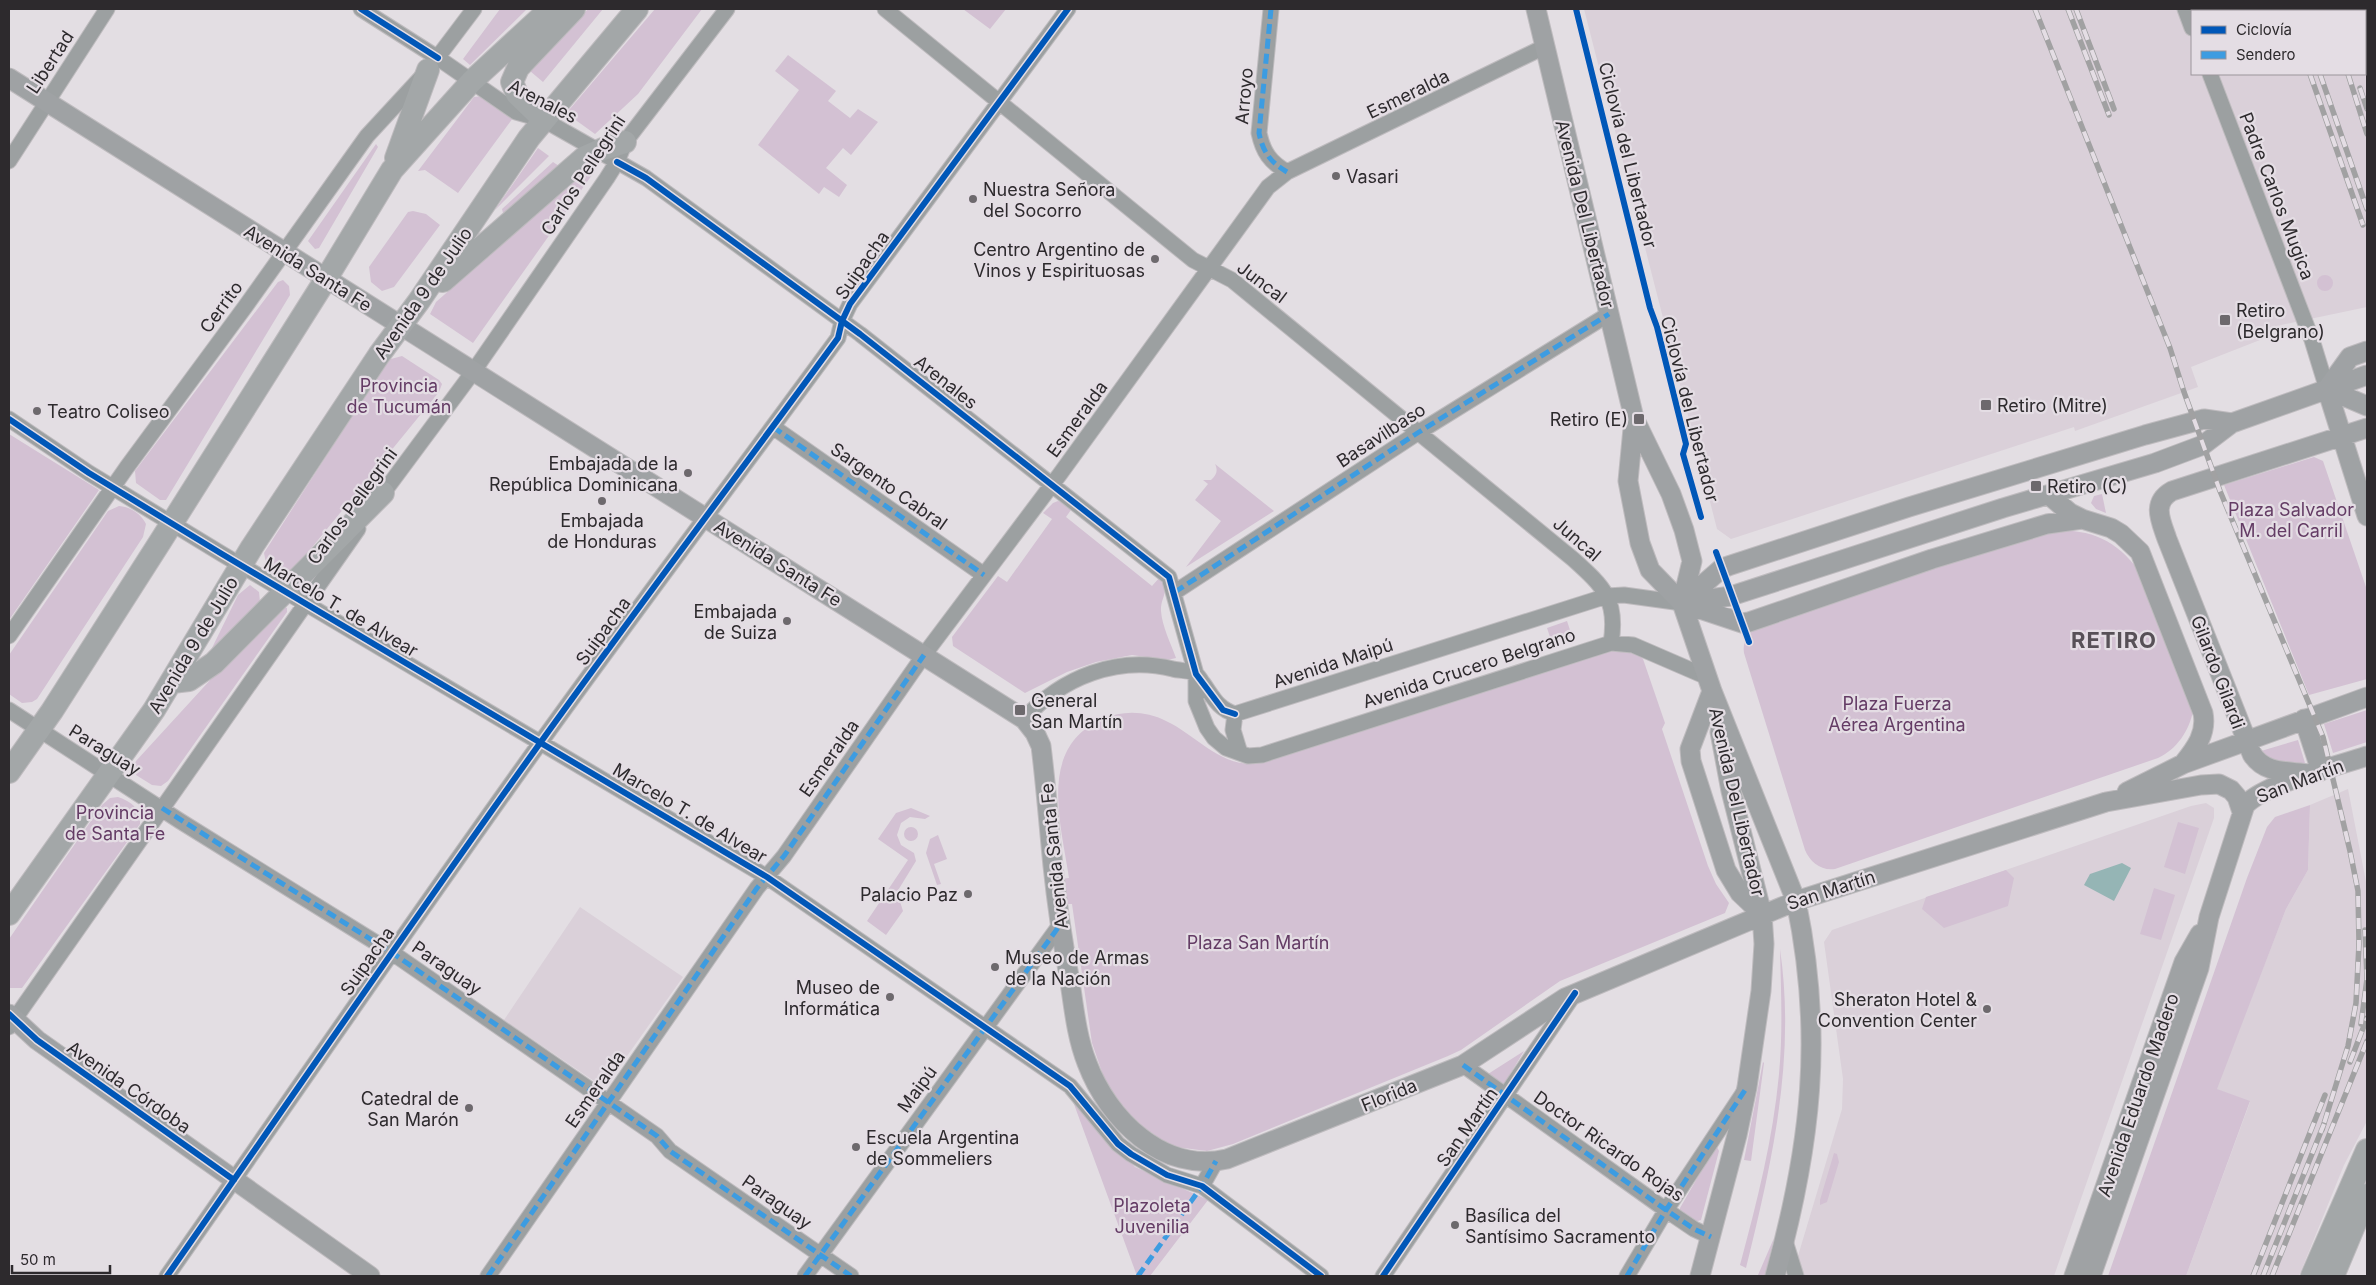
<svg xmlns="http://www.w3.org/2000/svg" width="2376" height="1285" viewBox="0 0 2376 1285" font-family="Inter,sans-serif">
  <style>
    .built { fill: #dad0d9; fill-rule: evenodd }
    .green { fill: #d3c1d3 }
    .water { fill: #95b5b5 }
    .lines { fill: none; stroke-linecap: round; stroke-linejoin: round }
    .minor-casing { stroke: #bebbbe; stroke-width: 17 }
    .major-casing { stroke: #bebbbe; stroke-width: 21 }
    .highway-casing { stroke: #bebbbe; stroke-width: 24 }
    .minor { stroke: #9ca0a1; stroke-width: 15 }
    .major { stroke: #9fa2a4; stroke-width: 19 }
    .highway { stroke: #a3a7a8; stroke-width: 22 }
    .rail-casing { stroke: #a1a1a2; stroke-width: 5.5 }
    .rail { stroke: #e4dde4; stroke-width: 4; stroke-dasharray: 11; stroke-linecap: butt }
    .quiet { stroke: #3d9ce1; stroke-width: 5; stroke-dasharray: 10 5; stroke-linecap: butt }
    .cycleway-casing { stroke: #e4dde4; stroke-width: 9 }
    .cycleway { stroke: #0057b8; stroke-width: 6 }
    .poi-dot { fill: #6d696d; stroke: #e4dde4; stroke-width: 2 }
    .labels { text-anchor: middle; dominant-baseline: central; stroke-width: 4.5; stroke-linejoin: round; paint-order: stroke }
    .street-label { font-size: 18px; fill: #2d2a2d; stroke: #e4dde4 }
    .poi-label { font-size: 18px; fill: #2d2a2d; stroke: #e4dde4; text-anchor: start }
    .park-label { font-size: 18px; fill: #643c65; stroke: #e4dde4 }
    .district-label { font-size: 22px; font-weight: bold; letter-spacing: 1px; fill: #575157; stroke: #e4dde4 }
  </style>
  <rect width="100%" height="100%" fill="#e3dee3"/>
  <path class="built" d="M1584 9H2367V307L2281 325 2258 334 2260 340 2191 367 2198 387 2184 392 2075 431 2074 427 1731 539 1717 529ZM2192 11H2365V74H2192Z
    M2348 789 2367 887V1121L2344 1165 2299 1276H2186L2250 1102 2216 1089 2286 909 2308 870 2310 805Z
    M2206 803 2214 808V818L2054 1276H1792L1842 1109 1843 1079 1824 942 1832 930 2191 806Z
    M580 907 683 977 610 1080 597 1083 504 1020Z"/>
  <path class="green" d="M500 9H527L470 65 463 59Z
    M588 9H603L543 82 530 71Z
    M655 9H702L638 94 595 134 570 116 569 110Z
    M963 9H1006L990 29Z
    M788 55 836 91 828 101 850 118 858 109 878 122 851 155 843 148 826 168 847 185 839 197 824 187 819 194 758 145 799 90 775 71Z
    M482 96 513 118 458 193 425 170 418 171 474 97Z
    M376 144 378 147 319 248 315 249 308 241Z
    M538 148 549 156 495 210Z
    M553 162 559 166 503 213 502 209Z
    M594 163 599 165 473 343 430 314 436 302Z
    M413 211 426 214 440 225 394 287 382 291 371 282 369 267 408 212Z
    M2317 283a8 8 0 1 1 16 0a8 8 0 1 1-16 0Z
    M283 280 289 286 290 295 166 500H160L136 483 135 471 278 282Z
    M402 356 439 380 442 384 439 392 291 573 283 574 266 563 264 553 382 369 391 359Z
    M9 434 99 490 9 620Z
    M2314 457 2323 461 2367 590V679L2309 695 2224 485Z
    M1215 464 1274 511 1186 567 1221 521 1195 500 1208 484 1203 480H1211C1217 475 1218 470 1215 464Z
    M2102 494 2106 513 2096 509 2091 503 2094 496Z
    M1058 501 1073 507 1066 517 1152 586 1160 577C1171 592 1160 597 1161 611 1162 626 1171 644 1176 658L1167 660 1132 655 1096 662 1067 672 1025 693 953 646 952 637 998 576 1007 582 1052 519 1043 513 1053 503Z
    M119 506C131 507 141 514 146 524L143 537 37 699 32 702 22 703 9 694V655L108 511Z
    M2052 530C2093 530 2115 539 2140 572L2193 711C2189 731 2177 749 2158 758L1835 869C1821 871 1810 862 1805 850L1744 653C1742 639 1750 632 1761 623Z
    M250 585 259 592 260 602 210 652 238 595Z
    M279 605 287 608V612L168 781 161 786 152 785 136 775 133 767 136 761Z
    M1567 621 1572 636 1552 643 1547 628Z
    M1618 647 1638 654 1643 659 1665 723 1662 729 1708 866 1716 884 1729 903 1725 913 1560 981 1461 1050 1448 1056 1233 1144 1207 1151 1168 1146 1151 1132 1146 1138 1116 1099 1103 1075 1092 1043 1072 904H1062L1059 879 1069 878C1061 823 1037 747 1103 719 1123 710 1146 711 1166 721 1196 735 1217 764 1252 764L1440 706Z
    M2367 710V742L2333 753 2324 724Z
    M2298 740 2305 763 2288 768 2273 766 2261 751Z
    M118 797C132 802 141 809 140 824L22 988H9V939L102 805 110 798Z
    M2310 805 2308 870 2286 909 2217 1089 2250 1101 2186 1276H2108L2247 878 2267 827 2275 817Z
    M911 808 930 816 925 819 910 817 901 823 897 835 901 845 914 853 916 861 897 892 903 911 886 935 867 921 908 860 878 839 896 813Z
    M2178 822 2199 828 2185 874 2164 867Z
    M904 834a7 7 0 1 1 14 0a7 7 0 1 1-14 0Z
    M938 835 947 859 934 864 941 884 937 885 926 853 930 839Z
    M2006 870 2014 878 2008 906 1944 928 1922 909 1926 897Z
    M2154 888 2175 895 2161 940 2140 934Z
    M1780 949C1796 1059 1772 1162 1746 1268L1740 1265C1757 1202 1773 1139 1779 1074 1783 1033 1781 990 1780 949Z
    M1524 1051 1501 1089 1488 1074Z
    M1763 1062 1764 1063 1751 1161 1744 1160Z
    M1071 1096 1135 1167 1208 1200 1150 1276H1137Z
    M1717 1147 1719 1151 1701 1220 1695 1222 1680 1210V1208L1714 1149Z
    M1834 1153 1837 1154 1839 1162 1827 1202 1820 1205V1200Z
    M1774 1238 1765 1276 1758 1275Z"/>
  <path class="water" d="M2122 863 2131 868 2114 901 2084 885 2090 874Z"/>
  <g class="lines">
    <g class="minor-casing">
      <path id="minor" d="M361 9 438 58 516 112 544 120 646 178 860 334 1169 577 1196 674V701L1207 728 1214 738 1226 748 1248 756 1262 755 1611 643 1633 645 1707 677
        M885 9 1193 260 1232 280 1573 559C1604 587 1618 600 1611 643
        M1271 9 1259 133C1263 152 1270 162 1287 172
        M2185 9 2192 28
        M2210 74 2312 340 2327 389
        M9 161 107 9
        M9 419 89 473 222 554 767 877 1070 1086 1118 1144 1131 1154 1167 1175 1202 1186 1321 1276
        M773 427 984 575
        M378 500 473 372 607 178 617 162 625 142 727 9
        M1175 592 1419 432 1609 314
        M9 636 127 467 245 307 367 136 428 70 474 9
        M9 710 180 821 391 952 657 1136 670 1151 851 1276
        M1235 714 1233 730 1240 753
        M1024 719C1062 677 1118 655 1173 669 1180 671 1191 670 1196 674 1199 676 1201 681 1203 683 1213 697 1218 709 1235 714L1607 596 1624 595 1682 603
        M9 1027 358 529
        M1463 1065 1666 1210 1694 1229 1711 1237
        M1202 1186 1216 1161
        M1785 1241 1796 1276
        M167 1276C292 1097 415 917 543 739 640 604 740 472 838 338L842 321 850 304 1068 9
        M488 1276 757 888 784 856 924 655 1060 474 1268 187 1287 172 1544 47
        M805 1276 1060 925
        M1383 1276 1575 993
        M1627 1276 1666 1210 1744 1092"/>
    </g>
    <g class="major-casing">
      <path id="major" d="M1536 9 1634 418 1671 494 1684 530 1692 561 1682 603
        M9 78 1024 719 1035 733 1041 746C1046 786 1049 826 1053 866 1057 905 1063 944 1070 982 1074 1009 1077 1038 1087 1063 1108 1119 1163 1174 1227 1159L1463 1065 1565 998 1796 901 2106 802 2201 785 2219 784 2231 790 2237 797 2242 812
        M2327 389 2367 516
        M2327 389 2350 357 2367 351
        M2327 389 2367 406
        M1634 418 1628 481 1640 543 1650 570 1682 603 1712 691 1796 901C1824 1035 1811 1146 1775 1276
        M2049 495 2070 513 2082 519 2111 528 2121 534 2140 552 2203 713C2207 733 2196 748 2183 764
        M1682 603 1731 596 2003 508 2155 463 2203 445 2232 423 2367 375
        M1682 603 1721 569 1728 566 1909 507 2145 435 2204 419 2232 423
        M1685 604 1742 623 1749 622 1932 559 2047 524 2082 519
        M1712 691 1690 749 1691 761 1726 870 1740 893 1761 913
        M2304 719 2321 771
        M2309 774C2288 771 2264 774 2252 754L2167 539C2161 521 2151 503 2172 491L2367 428
        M2127 792 2183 764 2367 697
        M9 1014 37 1040 370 1276
        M1700 1276 1737 1135 1747 1087 1761 991 1764 944 1762 914 1731 791 1720 732
        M2074 1276 2184 962 2200 934
        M2091 1276 2199 968 2209 917 2245 805C2268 782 2335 767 2367 756"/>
    </g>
    <g class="highway-casing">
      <path id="highway" d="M544 120 517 94 512 82 518 68 574 9
        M396 158 428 70
        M443 281 585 157 603 149 625 142
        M172 682 189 680 214 663 383 493
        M9 772 52 711 160 542 326 279 392 170 472 81 550 9
        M9 914 154 710 252 547 379 355 419 301 529 138 637 9
        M2312 1276 2367 1150
        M2333 1276 2367 1195"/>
    </g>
    <use href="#minor" class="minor"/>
    <use href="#major" class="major"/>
    <use href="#highway" class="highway"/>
    <g class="rail-casing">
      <path id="rail" d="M2035 9 2170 348 2184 392 2220 491 2323 737 2350 851 2358 891 2359 944 2356 1003 2348 1046 2322 1130
        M2068 9 2109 115
        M2076 9 2114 109
        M2287 9 2288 11
        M2297 9 2298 11
        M2326 9 2327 11
        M2354 9 2355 11
        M2365 14 2367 21
        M2365 37 2367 45
        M2310 74 2363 225
        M2320 74 2367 209
        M2348 74 2367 134
        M2360 88 2367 109
        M2361 1024 2367 979 2365 930
        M2350 1062 2367 1018
        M2253 1276 2325 1095
        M2263 1276 2324 1124
        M2272 1276 2367 1041"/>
    </g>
    <use href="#rail" class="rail"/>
    <path class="quiet" d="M1271 9 1259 133C1263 152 1270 162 1287 172
      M773 427 984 575
      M1175 592 1419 432 1609 314
      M162 808 391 952 657 1136 670 1151 851 1276
      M1463 1065 1666 1210 1694 1229 1711 1237
      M488 1276 757 888 784 856 924 655
      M805 1276 1060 925
      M1138 1276 1202 1186 1216 1161
      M1627 1276 1666 1210 1747 1087"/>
    <g class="cycleway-casing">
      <path id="cycleway" d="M361 9 438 58
        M1576 9 1650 308 1657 327 1686 444 1683 454 1701 517
        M617 162 646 178 860 334 1169 577 1196 674 1223 710 1235 714
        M9 419 89 473 222 554 767 877 1070 1086 1118 1144 1131 1154 1167 1175 1202 1186 1321 1276
        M1716 552 1749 642
        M9 1014 37 1040 234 1180
        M167 1276C292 1097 415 917 543 739 640 604 740 472 838 338L842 321 850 304 1068 9
        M1383 1276 1575 993"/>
    </g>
    <use href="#cycleway" class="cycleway"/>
  </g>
  <g class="poi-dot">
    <circle cx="1336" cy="176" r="5"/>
    <circle cx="973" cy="199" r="5"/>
    <circle cx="1155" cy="259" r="5"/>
    <rect x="2219" y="314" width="12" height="12" rx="2.5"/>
    <rect x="1980" y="399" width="12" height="12" rx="2.5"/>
    <circle cx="37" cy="411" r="5"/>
    <rect x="1633" y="413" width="12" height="12" rx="2.5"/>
    <circle cx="688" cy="473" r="5"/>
    <rect x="2030" y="480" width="12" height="12" rx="2.5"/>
    <circle cx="602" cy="501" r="5"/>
    <circle cx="787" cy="621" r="5"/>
    <rect x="1014" y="704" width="12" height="12" rx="2.5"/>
    <circle cx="968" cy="894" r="5"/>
    <circle cx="995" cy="967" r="5"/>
    <circle cx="890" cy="997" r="5"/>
    <circle cx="1987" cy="1009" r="5"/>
    <circle cx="469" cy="1108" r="5"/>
    <circle cx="856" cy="1147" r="5"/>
    <circle cx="1455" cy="1225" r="5"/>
  </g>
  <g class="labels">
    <g class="street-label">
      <text transform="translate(50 62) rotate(-57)">Libertad</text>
      <text transform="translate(1408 94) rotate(-26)">Esmeralda</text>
      <text transform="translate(1244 96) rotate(-85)">Arroyo</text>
      <text transform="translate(543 101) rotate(27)">Arenales</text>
      <text transform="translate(1628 155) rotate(76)">Ciclovia del Libertador</text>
      <text transform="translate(583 175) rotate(-57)">Carlos Pellegrini</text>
      <text transform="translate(2277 196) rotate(69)">Padre Carlos Mugica</text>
      <text transform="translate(1585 214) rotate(76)">Avenida Del Libertador</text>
      <text transform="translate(862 265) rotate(-55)">Suipacha</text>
      <text transform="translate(308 268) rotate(32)">Avenida Santa Fe</text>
      <text transform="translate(1262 282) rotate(37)">Juncal</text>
      <text transform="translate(423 293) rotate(-55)">Avenida 9 de Julio</text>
      <text transform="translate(221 307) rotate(-54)">Cerrito</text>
      <text transform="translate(946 382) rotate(38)">Arenales</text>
      <text transform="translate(1690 409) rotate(76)">Ciclovía del Libertador</text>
      <text transform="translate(1077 419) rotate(-54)">Esmeralda</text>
      <text transform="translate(1381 435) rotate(-33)">Basavilbaso</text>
      <text transform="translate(889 486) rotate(35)">Sargento Cabral</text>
      <text transform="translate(352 506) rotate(-54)">Carlos Pellegrini</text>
      <text transform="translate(1577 539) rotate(41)">Juncal</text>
      <text transform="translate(778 563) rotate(32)">Avenida Santa Fe</text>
      <text transform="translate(341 607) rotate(31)">Marcelo T. de Alvear</text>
      <text transform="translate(603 631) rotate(-54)">Suipacha</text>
      <text transform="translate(193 645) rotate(-59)">Avenida 9 de Julio</text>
      <text transform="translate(1333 663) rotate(-18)">Avenida Maipú</text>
      <text transform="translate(1469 668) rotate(-18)">Avenida Crucero Belgrano</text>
      <text transform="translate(2218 672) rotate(69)">Gilardo Gilardi</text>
      <text transform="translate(105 750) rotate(32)">Paraguay</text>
      <text transform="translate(829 758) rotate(-55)">Esmeralda</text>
      <text transform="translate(2300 781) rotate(-21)">San Martín</text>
      <text transform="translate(1737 802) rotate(77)">Avenida Del Libertador</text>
      <text transform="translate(690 813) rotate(31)">Marcelo T. de Alvear</text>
      <text transform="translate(1054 856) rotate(-96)">Avenida Santa Fe</text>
      <text transform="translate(1831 890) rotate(-18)">San Martín</text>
      <text transform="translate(367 961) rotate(-55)">Suipacha</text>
      <text transform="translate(447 968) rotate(35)">Paraguay</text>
      <text transform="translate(129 1087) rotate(35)">Avenida Córdoba</text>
      <text transform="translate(595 1089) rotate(-55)">Esmeralda</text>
      <text transform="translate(917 1089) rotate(-54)">Maipú</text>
      <text transform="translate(1389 1095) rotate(-22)">Florida</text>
      <text transform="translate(2138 1095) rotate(-71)">Avenida Eduardo Madero</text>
      <text transform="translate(1467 1127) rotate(-55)">San Martín</text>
      <text transform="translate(1609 1146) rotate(35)">Doctor Ricardo Rojas</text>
      <text transform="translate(777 1202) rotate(35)">Paraguay</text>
    </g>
    <g class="poi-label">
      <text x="1346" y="176">Vasari</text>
      <text x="983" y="189">Nuestra Señora<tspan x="983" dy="21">del Socorro</tspan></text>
      <text x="1145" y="249" text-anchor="end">Centro Argentino de<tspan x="1145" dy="21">Vinos y Espirituosas</tspan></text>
      <text x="2236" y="310">Retiro<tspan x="2236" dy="21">(Belgrano)</tspan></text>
      <text x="1997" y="405">Retiro (Mitre)</text>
      <text x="47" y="411">Teatro Coliseo</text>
      <text x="1628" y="419" text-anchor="end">Retiro (E)</text>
      <text x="678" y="463" text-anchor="end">Embajada de la<tspan x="678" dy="21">República Dominicana</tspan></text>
      <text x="2047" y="486">Retiro (C)</text>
      <text x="602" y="520" text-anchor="middle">Embajada<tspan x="602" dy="21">de Honduras</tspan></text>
      <text x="777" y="611" text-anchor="end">Embajada<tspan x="777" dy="21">de Suiza</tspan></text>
      <text x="1031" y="700">General<tspan x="1031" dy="21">San Martín</tspan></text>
      <text x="958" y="894" text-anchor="end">Palacio Paz</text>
      <text x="1005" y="957">Museo de Armas<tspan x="1005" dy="21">de la Nación</tspan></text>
      <text x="880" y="987" text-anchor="end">Museo de<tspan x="880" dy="21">Informática</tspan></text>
      <text x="1977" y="999" text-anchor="end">Sheraton Hotel &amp;<tspan x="1977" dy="21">Convention Center</tspan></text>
      <text x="459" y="1098" text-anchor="end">Catedral de<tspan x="459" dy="21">San Marón</tspan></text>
      <text x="866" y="1137">Escuela Argentina<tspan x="866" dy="21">de Sommeliers</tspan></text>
      <text x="1465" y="1215">Basílica del<tspan x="1465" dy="21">Santísimo Sacramento</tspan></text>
    </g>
    <g class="park-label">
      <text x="399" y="385">Provincia<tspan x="399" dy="21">de Tucumán</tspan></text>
      <text x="2291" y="509">Plaza Salvador<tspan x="2291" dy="21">M. del Carril</tspan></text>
      <text x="1897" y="703">Plaza Fuerza<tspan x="1897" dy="21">Aérea Argentina</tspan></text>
      <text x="115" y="812">Provincia<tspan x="115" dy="21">de Santa Fe</tspan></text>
      <text x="1258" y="942">Plaza San Martín</text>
      <text x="1152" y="1205">Plazoleta<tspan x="1152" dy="21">Juvenilia</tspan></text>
    </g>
    <g class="district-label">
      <text x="2114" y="640">RETIRO</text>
    </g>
  </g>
  <rect width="2376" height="1285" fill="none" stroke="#2d2a2d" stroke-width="20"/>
  <rect x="2191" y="10" width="175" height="65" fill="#e4dde4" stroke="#9b959b"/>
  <rect x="2201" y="26" width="25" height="8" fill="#0057b8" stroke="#9b959b"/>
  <text x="2236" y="35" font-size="15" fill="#2d2a2d">Ciclovía</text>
  <rect x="2201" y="51" width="25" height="8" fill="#3d9ce1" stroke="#9b959b"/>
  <text x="2236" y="60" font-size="15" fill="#2d2a2d">Sendero</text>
  <path d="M12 1265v8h98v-8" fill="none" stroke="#2d2a2d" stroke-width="2.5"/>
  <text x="20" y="1265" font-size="15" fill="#2d2a2d" stroke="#e4dde4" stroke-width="4" paint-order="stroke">50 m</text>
</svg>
